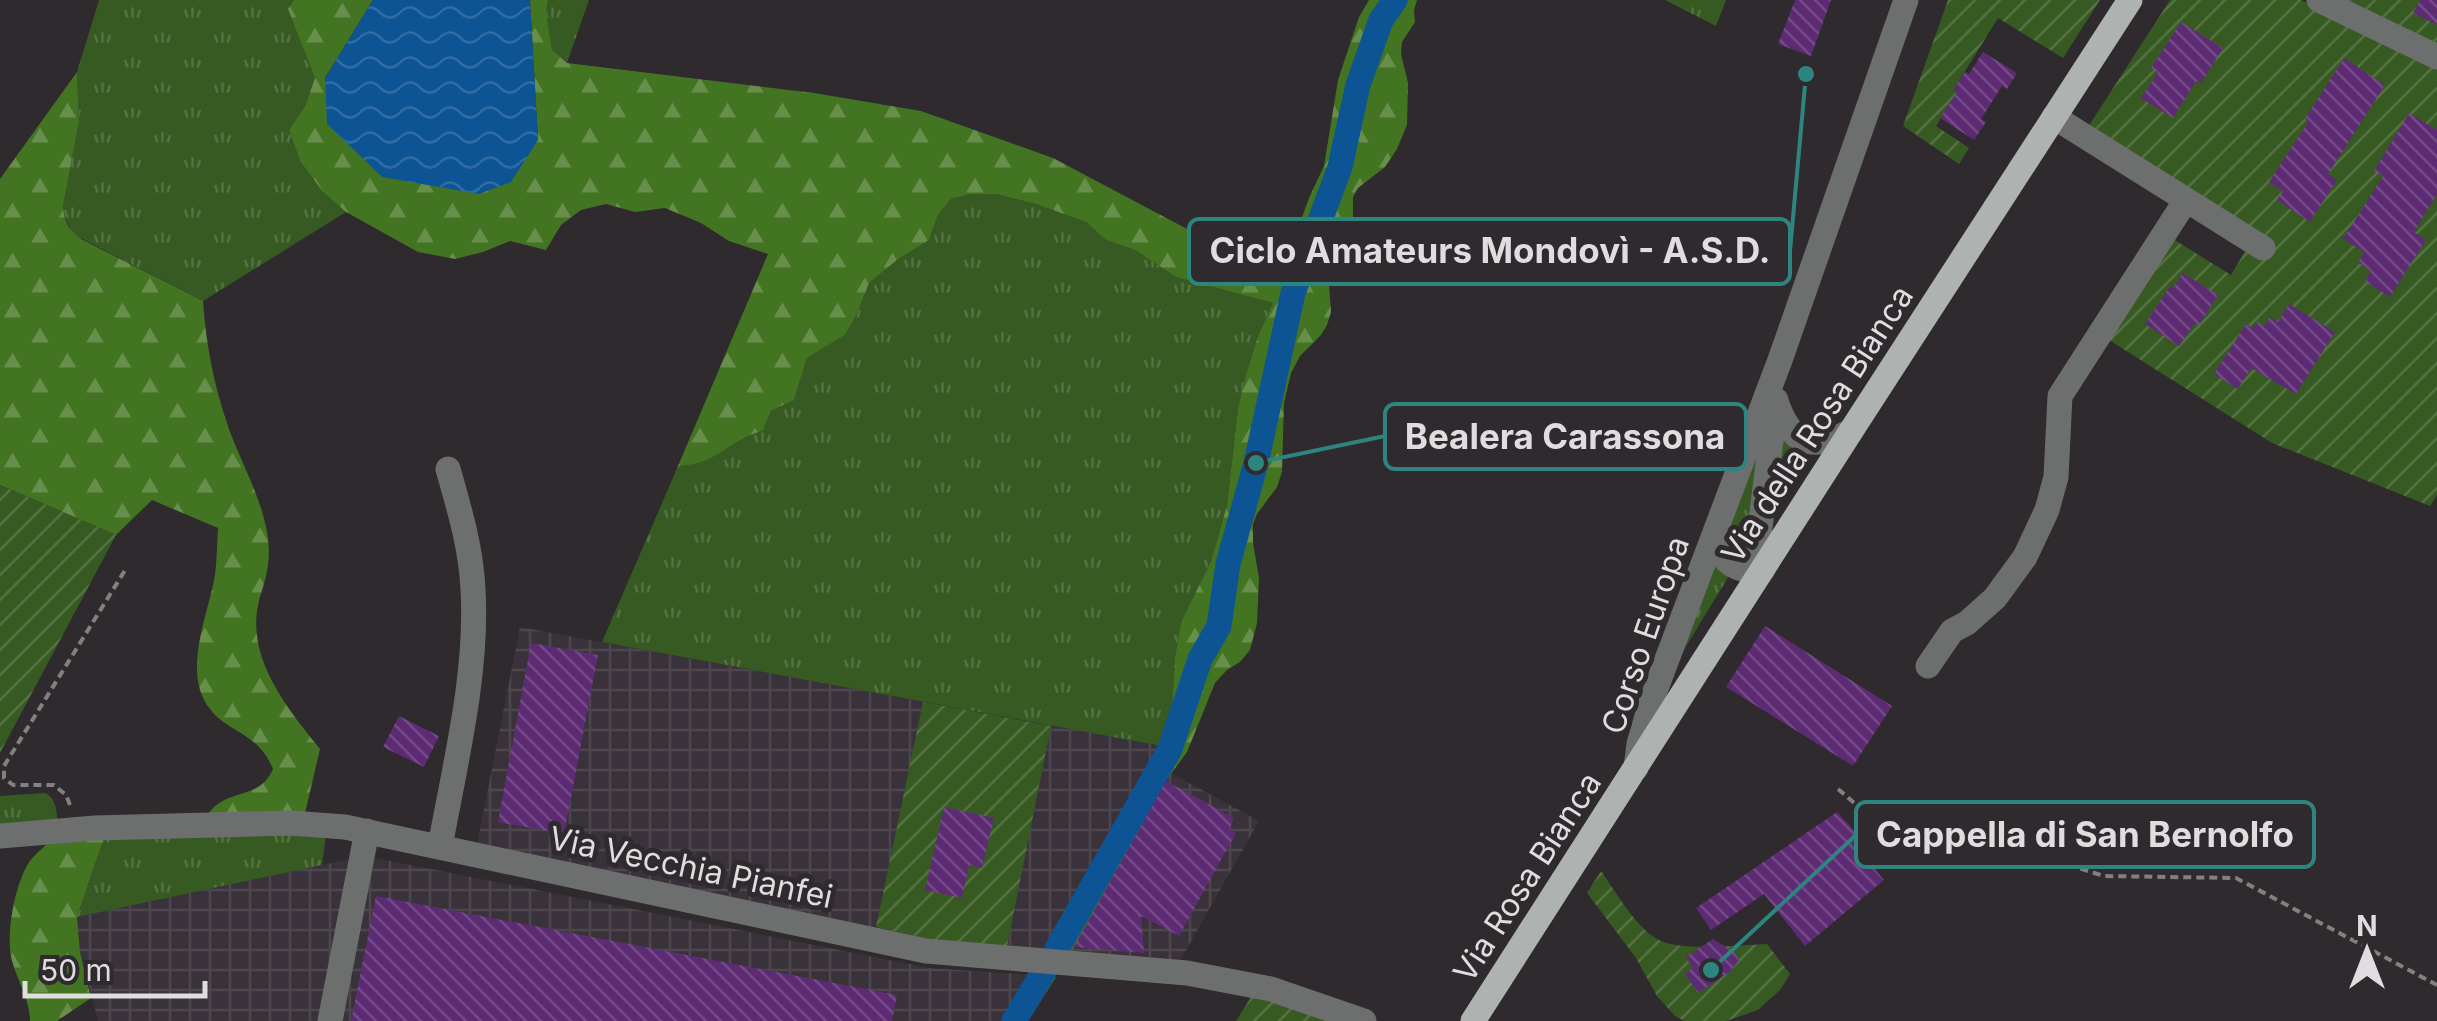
<svg xmlns="http://www.w3.org/2000/svg" width="2437" height="1021" viewBox="0 0 2437 1021" font-family="Inter,sans-serif">
  <style>
    .industrial { fill: url(#industrial-grid) }
    .grass { fill: url(#grass-tufts) }
    .forest { fill: url(#forest-firs) }
    .garden { fill: url(#garden-furrows) }
    .water { fill: url(#water-waves) }
    .lines { fill: none; stroke-linecap: round; stroke-linejoin: round }
    .canal { stroke: #0d5495; stroke-width: 25 }
    .building { fill: url(#building-back-hatch) }
    .path { stroke: #838082; stroke-width: 4; stroke-dasharray: 8 5; stroke-linecap: butt }
    .minor { stroke: #6d6f6f; stroke-width: 25 }
    .major { stroke: #aeb3b2; stroke-width: 25 }
    .labels { text-anchor: middle; dominant-baseline: central; stroke-width: 10; stroke-linejoin: round; paint-order: stroke }
    .street-label { font-size: 32px; fill: #dfdddf; stroke: #2e2a2d }
    .leader { fill: none; stroke: #2e857f; stroke-width: 4 }
    .callout-dot { fill: #2e857f; stroke: #2e2a2d; stroke-width: 4 }
    .callout { fill: #2e2a2d; stroke: #2e857f; stroke-width: 4 }
    .callout-label { font-size: 35px; text-anchor: middle; font-weight: bold; fill: #dfdddf }
  </style>
  <defs>
    <pattern id="industrial-grid" width="8" height="8" patternUnits="userSpaceOnUse" patternTransform="scale(2.5)"><rect width="8" height="8" fill="#3a323a"/><path d="M0 4h8M4 0v8" fill="none" stroke="#4d464d"/></pattern>
    <pattern id="grass-tufts" width="24" height="20" patternUnits="userSpaceOnUse" patternTransform="scale(2.5)"><rect width="24" height="20" fill="#375a22"/><path d="M3 7l-1-3M5 7V3M7 7l1-3M15 17l-1-3M17 17v-4M19 17l1-3" fill="none" stroke="#547142"/></pattern>
    <pattern id="forest-firs" width="22" height="20" patternUnits="userSpaceOnUse" patternTransform="scale(2.5)"><rect width="22" height="20" fill="#437421"/><path d="M5 1l3.5 6h-7zM16 11l3.5 6h-7z" fill="#678e4b"/></pattern>
    <pattern id="garden-furrows" width="10" height="10" patternUnits="userSpaceOnUse" patternTransform="scale(2.5)"><rect width="10" height="10" fill="#375a22"/><path d="M-1 1l2-2M0 10L10 0M9 11l2-2" fill="none" stroke="#547142"/></pattern>
    <pattern id="water-waves" width="16" height="10" patternUnits="userSpaceOnUse" patternTransform="scale(2.5)"><rect width="16" height="10" fill="#0d5495"/><path d="M0 5q4-4 8 0t8 0" fill="none" stroke="#306ca3"/></pattern>
    <pattern id="building-back-hatch" width="6" height="6" patternUnits="userSpaceOnUse" patternTransform="scale(2.5)"><rect width="6" height="6" fill="#5d2b73"/><path d="M-1 5l2 2M0 0l6 6M5-1l2 2" fill="none" stroke="#744986"/></pattern>
  </defs>
  <rect width="100%" height="100%" fill="#2e2a2d"/>
  <path class="industrial" d="M520 627 1162 746 1049 949 934 940 477 844Z
    M1171 773 1259 821 1180 961 1072 951Z
    M365 856 930 968 1033 975 1003 1021H98L80 952 77 917Z"/>
  <path class="grass" d="M99 0H294L289 9 315 78 305 106 289 130 300 161 323 192 346 212 203 301 73 234 64 216 63 206 79 122 77 72Z
    M548 0H589L567 63 552 50 546 11Z
    M1665 0H1726L1716 26Z
    M971 194H996L1036 204 1086 222 1106 240 1135 250 1176 277 1273 303 1258 336 1246 374 1238 408 1227 505 1211 561 1181 622 1175 657 1172 706 1162 746 602 642 678 466C719 465 727 440 763 431L771 411 794 400 807 358 845 335 857 314 869 283 897 260 929 240 938 215 951 199Z
    M1767 415 1748 544 1741 557 1724 543Z
    M1782 436 1806 451 1771 508Z
    M1715 559 1729 576 1675 664Z
    M45 793C57 799 56 811 58 824L0 829V796Z
    M326 834 322 865 77 917 105 835Z"/>
  <path class="forest" d="M294 0H373L325 78 538 140 530 0H548L546 11 552 50 567 63 814 93 921 111 1053 158 1206 239 1283 270 1309 198 1324 166 1338 80 1359 17 1369 0H1417L1414 10 1415 22 1402 42 1401 54 1408 83 1407 125 1397 149 1385 167 1358 188 1353 197V221L1351 236 1341 251 1331 260 1328 271 1331 312 1327 325 1321 335 1300 356 1291 373 1284 403 1282 472 1277 487 1257 514 1253 524V543L1259 578 1257 623 1250 650 1240 662 1227 670 1215 683 1187 752 1166 781 1072 951 1049 949 1162 746 1172 706 1175 657 1181 622 1211 561 1227 505 1238 408 1246 374 1258 336 1273 303 1176 277 1135 250 1106 240 1086 222 1036 204 996 194H971L951 199 938 215 929 240 897 260 869 283 857 314 845 335 807 358 794 400 771 411 763 431C727 440 719 465 678 466L768 254 729 241 701 223 665 208 635 212 606 204 581 210 561 225 546 250 510 241 483 252 455 259 418 252 346 212 323 192 300 161 289 130 305 106 315 78 288 9Z
    M77 72 79 122 63 206C64 222 69 231 83 240L203 301C206 345 214 386 229 429 239 457 255 486 263 515 269 535 271 555 266 576 264 585 260 595 258 605 247 660 288 709 320 749L305 813 207 816C224 787 259 802 273 769 257 730 225 733 207 705 183 669 209 612 215 575 217 559 217 543 218 528L152 500 116 535 0 485V179Z
    M105 835 77 917 80 952 91 998 57 1021H30C29 996 18 983 12 961 5 936 15 882 30 861 36 853 45 846 53 839Z
    M1033 975 1056 977 1028 1021H1003Z"/>
  <path class="garden" d="M1948 0H2100L2063 58 1998 18 1954 89 1957 92 1936 126 1969 148 1959 164 1903 126Z
    M2170 0H2301L2437 66V495L2430 506 2272 443 2109 340 2173 239 2231 275 2256 233 2088 127Z
    M2338 0H2437V48Z
    M0 485 116 535 0 753Z
    M923 702 1051 726 1007 946 934 940 876 927Z
    M1601 871C1616 892 1635 926 1657 939 1677 952 1741 945 1767 944L1790 974 1780 990 1758 1010 1726 1021H1684L1675 1016 1657 996 1636 958 1587 893Z
    M1253 994 1337 1021H1236Z"/>
  <path class="water" d="M373 0H530L538 140 511 182 479 194 382 177 327 124 325 78Z"/>
  <g class="lines">
    <path class="canal" d="M1057 949 1170 749 1200 659 1219 626 1228 564 1256 463 1293 293 1340 167 1358 85 1381 20 1395 0
      M1014 1021 1044 971"/>
  </g>
  <path class="building" d="M1795 0H1831L1811 56 1778 44Z
    M2420 0H2437V25L2413 13Z
    M2181 22 2223 48 2201 83 2197 80 2173 118 2141 98 2158 72 2151 68Z
    M1983 52 2017 73 2007 89 2002 86 1981 119 1986 122 1974 140 1940 118 1957 92 1953 90 1965 72 1969 74Z
    M2344 58 2385 85 2328 174 2337 180 2310 222 2277 200 2283 191 2269 182 2308 122 2305 119Z
    M2409 113 2437 130V194L2414 232 2426 240 2390 297 2365 281 2371 271 2358 262 2364 252 2343 239 2383 176 2374 171Z
    M2183 273 2218 295 2199 325 2195 323 2179 346 2145 324 2170 286 2173 288Z
    M2289 304 2335 332 2296 394 2251 368 2238 389 2214 374 2246 324 2253 328 2257 322 2264 326 2270 317 2278 322Z
    M1765 626 1892 706 1853 766 1726 687Z
    M531 643 598 655 564 834 498 822Z
    M399 716 439 736 424 767 383 747Z
    M1166 781 1234 818 1229 829 1236 833 1179 936 1141 916 1144 953 1074 947Z
    M944 807 994 818 982 868 969 865 962 898 925 890Z
    M1837 812 1876 854 1868 861 1884 880 1805 946 1764 894 1711 930 1696 908Z
    M376 896 897 995 892 1021H351Z
    M1713 939 1734 952 1739 960 1730 972 1698 993 1685 973 1693 968 1686 957Z"/>
  <g class="lines">
    <path class="path" d="M1838 789C1857 805 1873 821 1897 829L2002 844 2104 876 2236 878 2437 985
      M70 805 66 795 54 785H13L4 778V766L127 567"/>
    <path class="minor" d="M2319 0 2437 57
      M2054 117 2263 248
      M1776 401C1790 443 1811 453 1851 431
      M1718 529C1715 560 1733 571 1761 572
      M1763 569 1758 544 1776 400
      M1928 666 1952 631 1967 623 1995 598 2025 557 2047 510 2056 477 2060 396 2186 200
      M1636 768 1639 744 1652 699 1780 360 1906 0
      M0 836 95 828 290 823 345 827 926 951 1187 973 1271 989 1364 1021
      M440 847C455 764 478 673 473 589 471 547 459 508 448 469
      M330 1021 367 831"/>
    <path class="major" d="M1473 1021 1851 431 2130 0"/>
  </g>
  <g class="labels">
    <g class="street-label">
      <text transform="translate(1817 424) rotate(-57)">Via della Rosa Bianca</text>
      <text transform="translate(1645 635) rotate(-71)">Corso Europa</text>
      <text transform="translate(691 867) rotate(12)">Via Vecchia Pianfei</text>
      <text transform="translate(1527 877) rotate(-57)">Via Rosa Bianca</text>
    </g>
  </g>
  <path class="leader" d="M1806 74L1790 251M1256 463L1385 436M1711 970L1856 835"/>
  <g class="callout-dot">
    <circle cx="1806" cy="74" r="10"/>
    <circle cx="1256" cy="463" r="10"/>
    <circle cx="1711" cy="970" r="10"/>
  </g>
  <g class="callout">
    <rect x="1189" y="219" width="601" height="65" rx="10"/>
    <rect x="1385" y="404" width="361" height="65" rx="10"/>
    <rect x="1856" y="802" width="458" height="65" rx="10"/>
  </g>
  <g class="callout-label">
    <text x="1490" y="263">Ciclo Amateurs Mondovì - A.S.D.</text>
    <text x="1565" y="449">Bealera Carassona</text>
    <text x="2085" y="847">Cappella di San Bernolfo</text>
  </g>
  <g transform="translate(2367 951)" stroke="#2e2a2d" stroke-width="8" paint-order="stroke">
  <path d="M0-8L18 38L0 25L-18 38Z" fill="#dfdddf"/>
  <text y="-15" font-size="28" font-weight="bold" text-anchor="middle" fill="#dfdddf">N</text>
  </g>
  <path d="M25 981v15h180v-15" fill="none" stroke="#dfdddf" stroke-width="5"/>
  <text x="40" y="981" font-size="30" fill="#dfdddf" stroke="#2e2a2d" stroke-width="8" paint-order="stroke">50 m</text>
</svg>
